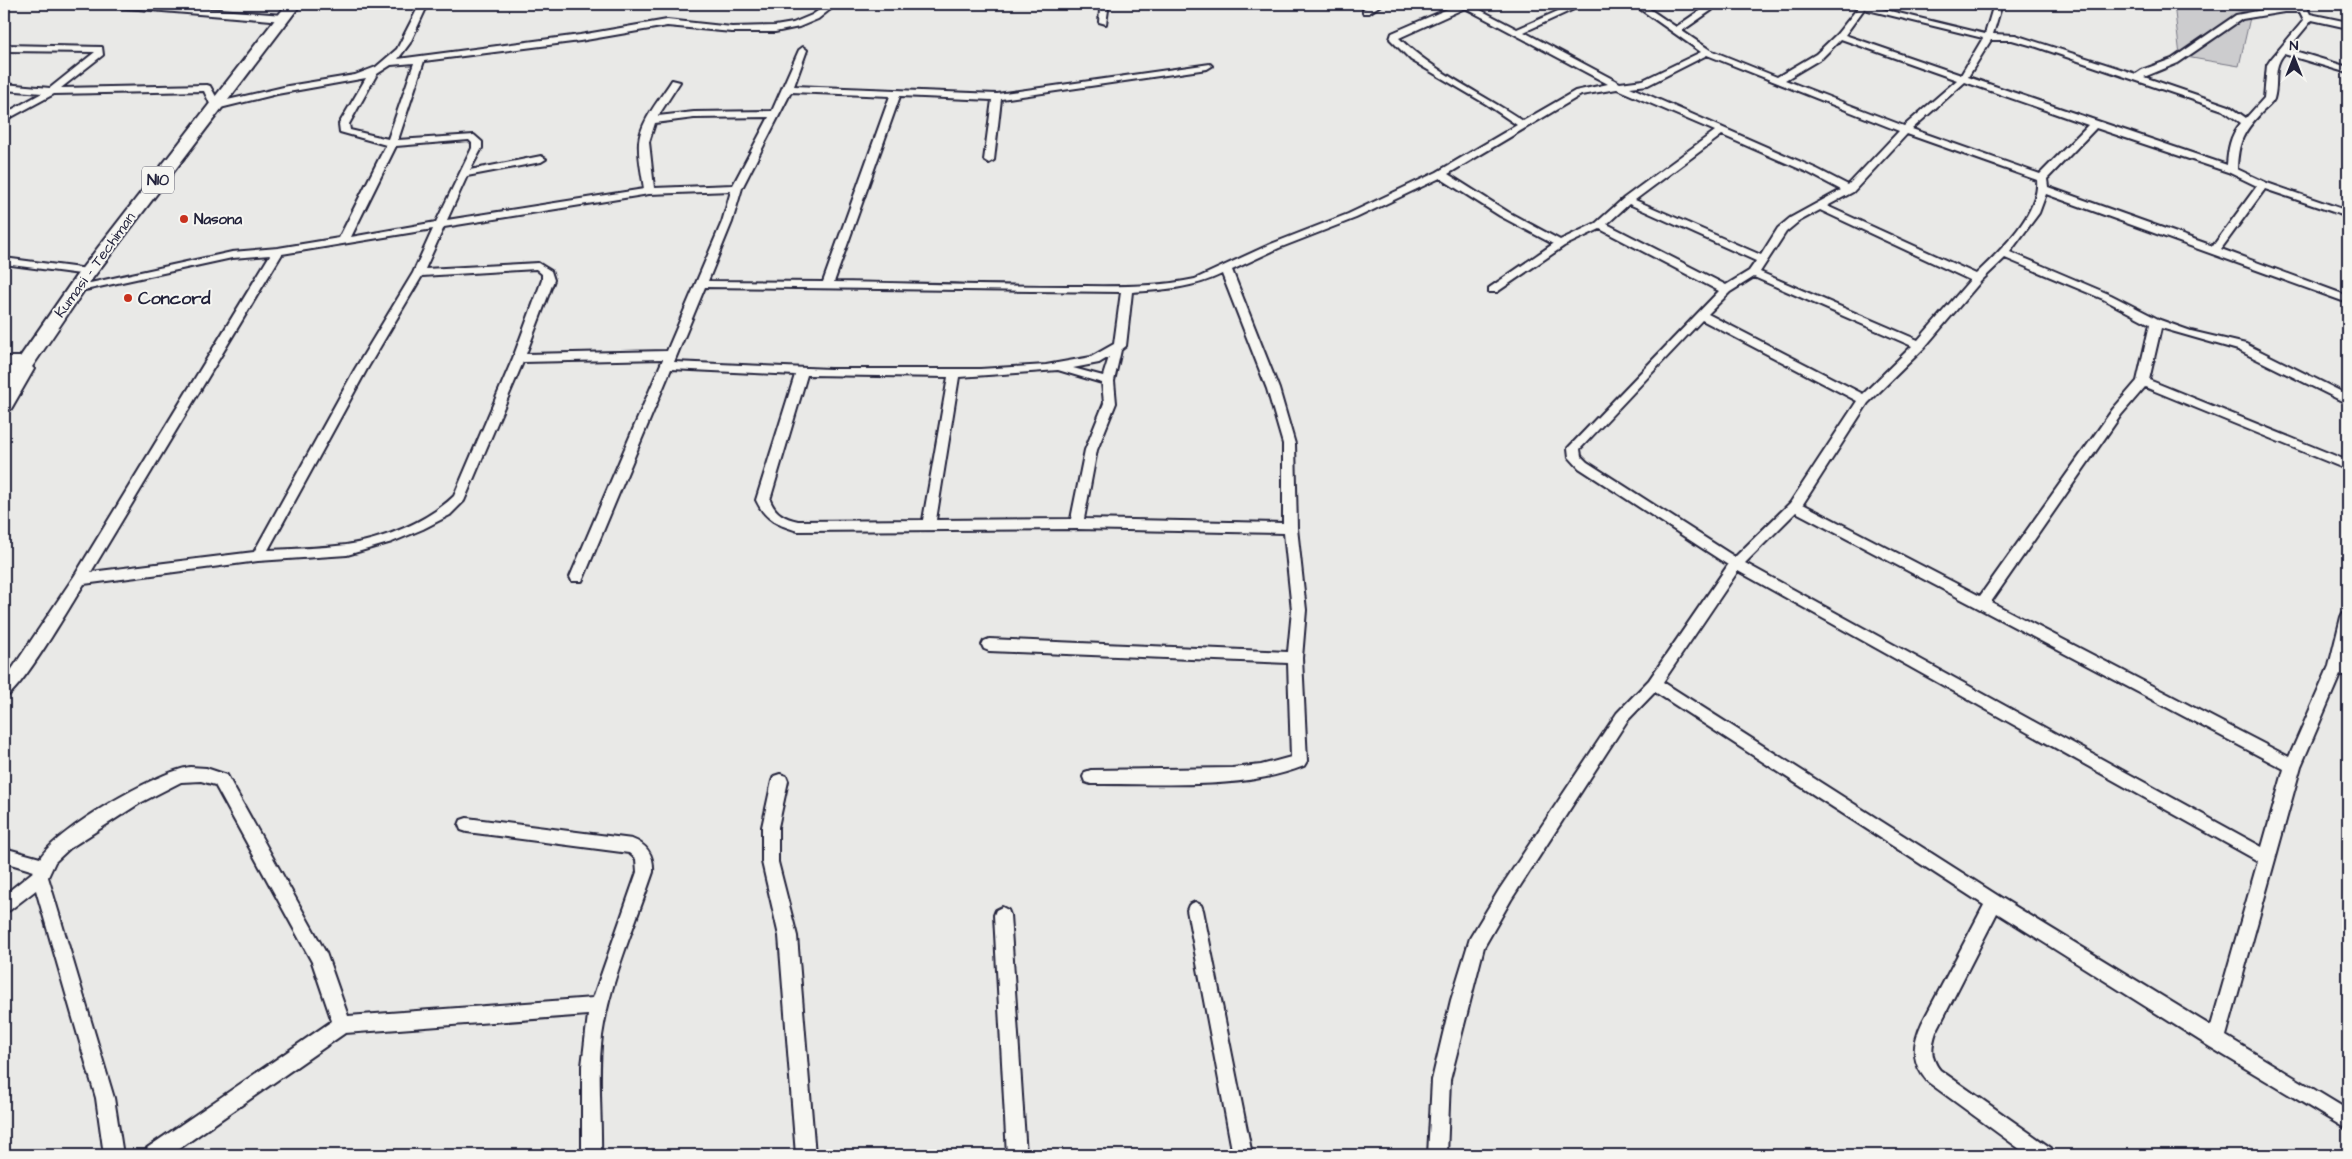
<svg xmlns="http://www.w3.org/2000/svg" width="2352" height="1159" viewBox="0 0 2352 1159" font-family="'Architects Daughter',sans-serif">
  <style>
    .green { fill: #ccccce; stroke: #777784 }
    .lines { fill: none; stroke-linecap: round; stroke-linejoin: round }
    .minor-casing { stroke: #22223b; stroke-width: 4 }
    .trunk-casing { stroke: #22223b; stroke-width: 4 }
    .minor { fill: #f6f6f2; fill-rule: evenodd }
    .trunk { fill: #f6f6f2; fill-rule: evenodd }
    .poi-dot { fill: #c8321e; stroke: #f6f6f2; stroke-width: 2 }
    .labels { text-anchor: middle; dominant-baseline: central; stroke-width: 4; stroke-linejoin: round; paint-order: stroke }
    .far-poi-label { font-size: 15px; font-weight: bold; fill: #22223b; stroke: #f6f6f2; text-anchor: start }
    .far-street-label { font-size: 15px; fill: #22223b; stroke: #f6f6f2 }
    .shield { fill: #f6f6f2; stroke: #626272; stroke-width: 1 }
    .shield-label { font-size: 16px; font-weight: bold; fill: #22223b }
    .poi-label { font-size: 18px; font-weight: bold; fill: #22223b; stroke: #f6f6f2; text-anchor: start }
  </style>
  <rect width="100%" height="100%" fill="#e9e9e7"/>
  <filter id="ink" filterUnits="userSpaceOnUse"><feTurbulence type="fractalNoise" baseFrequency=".02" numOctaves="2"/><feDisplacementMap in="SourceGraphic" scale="10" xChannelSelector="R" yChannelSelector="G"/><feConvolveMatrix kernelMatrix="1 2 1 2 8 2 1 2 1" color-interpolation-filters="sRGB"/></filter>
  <g filter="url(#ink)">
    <path class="green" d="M2174 4H2208L2251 13 2239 66 2180 56Z"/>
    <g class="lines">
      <g class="minor-casing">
        <path id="minor" d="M110 4H142L283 15 287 18 283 21 114 7Z
          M420 4H428L410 43 398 59 580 35 667 20 732 27 775 26 793 23 812 15 828 4H837L818 19 799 27 775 32H732L667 26 580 41 424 61 398 140 474 135 482 142V148L470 170 541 156 546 159 541 162 467 176 447 220 644 189C642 173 638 158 639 142 641 120 661 98 672 80L680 82 658 116 694 112 772 111 799 50 803 47 807 50 794 86 997 94 1210 64 1212 66 1207 69 1001 99 994 160 989 163 984 160 992 100 900 96 834 282C911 283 989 286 1066 286 1109 286 1154 288 1195 279L1271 244 1348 214 1437 172 1517 125 1486 104 1411 60 1390 39 1392 33 1459 4H1469L1517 29 1574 4H1585L1524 32 1620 83 1643 80 1701 52 1633 4H1642L1676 27 1705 7 1704 4H1712V10L1682 31 1710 50 1777 77 1816 54 1837 34 1861 4 1985 34 1994 4H2002L1993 34 2015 35 2136 74 2142 70 2172 59 2236 15 2284 6 2298 7 2297 4H2305L2310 14 2348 22V28L2312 20 2288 49 2348 67V73L2284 54C2272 68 2279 82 2274 99 2272 104 2265 109 2261 113 2243 132 2238 142 2237 169L2267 183 2348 211V217L2265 189 2221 249 2348 296V303L2046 194 2039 213 2010 252 2111 295 2160 320 2191 331 2246 344 2348 395V404L2238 350 2161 328 2149 380 2348 461V470L2145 387 2121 415 1991 602 2289 757 2329 666 2341 617 2343 613 2348 612V645L2344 663 2348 665V678L2340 675 2301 766 2226 1036 2348 1110V1130L2210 1047 1997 913 1936 1032C1931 1047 1930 1057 1940 1070L2051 1148 2054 1155H2028L1928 1082C1911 1063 1912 1045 1922 1023L1984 905 1655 692 1627 721 1511 900 1484 947 1450 1080 1447 1155H1428L1432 1080 1451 1000 1470 938 1499 890 1617 713 1649 680 1728 565 1579 468 1569 457 1568 448 1719 291 1600 229 1564 246 1497 292H1489V288L1553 244 1500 216 1440 178 1356 218 1279 248 1232 270 1279 389 1295 444 1297 528 1306 610 1302 658 1307 761 1304 766C1242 791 1158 783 1091 784L1085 782 1083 777 1085 772 1091 770 1232 768 1261 765 1291 757 1288 663 989 651 984 649 982 645 984 641 989 639 1288 652 1292 610 1284 533 1077 529 798 531C778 525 765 520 756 500L795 375 671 369 584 577 582 581H572L570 577 663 359 523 362 464 501 450 515 423 529 392 542 347 555 258 561 84 584C72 603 20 693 4 698V681L75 575 270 255 232 258 76 292 72 291V287L232 252 278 248 339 238 386 145 340 132 339 124 366 78 277 94 216 109 211 106 204 91 54 94 4 121V114L42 93 4 90V84L50 88 95 52 4 51V45L102 47 103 55 61 88 207 85 210 86 219 102 288 86 355 75 376 67 397 49ZM1465 8 1608 84 1575 91 1523 121C1482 93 1435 73 1399 38ZM1864 9 1983 38 1961 75 1845 35ZM2284 12H2300L2304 20 2271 59 2267 65 2264 98 2246 118 2229 106 2144 77 2178 63 2242 19ZM1841 39 1957 80 1904 126 1785 80 1822 58ZM1991 40H2012L2037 47 2223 110 2241 123C2230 135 2228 150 2227 165L1968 77ZM1707 55 1899 131 1848 185 1817 169 1630 87 1648 85ZM414 63 388 139 350 130 349 124 377 74 391 65ZM1965 82 2088 125 2040 174 1912 129ZM1617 89 1715 131 1624 198 1596 223 1560 240 1508 212 1448 174 1581 95ZM791 92 890 96 823 282 708 281 732 222 742 188ZM769 117 733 185 654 188 649 142 655 123 694 118ZM2096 128 2228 172 2257 186 2213 246 2048 187 2047 179ZM1907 134 2037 180C2040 214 1999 252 1976 274L1827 206 1853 192ZM1722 135 1809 173 1841 190 1790 218 1778 228 1761 255 1635 200ZM469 140 472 143V148L436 222 351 237 396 146ZM731 191 722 222 667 351 526 354 554 280 551 271 538 263 425 269 444 227 649 194ZM1629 204 1756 261 1749 271 1726 285 1607 224ZM1820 210 1970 280 1918 340 1760 272 1786 232 1798 222ZM433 229 413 273 355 369 254 552 91 572 282 254ZM2005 258 2103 299 2150 324 2137 381 2113 409 1980 596 1803 504 1868 403 1924 348 1981 281ZM536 269 542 274V280L513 358 454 496C427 522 382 540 346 545 320 548 294 549 268 550L367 369 422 276ZM1222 274 1267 389 1283 444V523L1084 519 1097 450 1116 403 1114 381 1121 350 1126 346 1132 292C1164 290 1193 288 1222 274ZM1754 277 1912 346 1863 394 1708 314 1730 292ZM705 287 1121 292 1114 344 1091 357 1046 365 980 369H830L674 362ZM1702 320 1857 401 1790 503 1735 557 1587 462 1581 456 1580 449ZM1109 357 1103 376 1073 368 1099 363ZM1058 370 1102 383 1104 403 1085 450 1071 519 936 520 959 377ZM807 375 948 377 923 520 798 521C784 518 775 513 770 500ZM1796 512 2284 769 2262 847 1745 563ZM1738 571 2258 861 2211 1026 2000 897 1663 682Z
          M1096 4H1104L1108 10 1106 24 1099 22 1100 10Z
          M1372 4H1382L1369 13H1363V9Z
          M4 258 88 269 93 272 88 275 4 264Z
          M4 357H27L33 361 27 365H4Z
          M190 767 206 768 227 775 326 953 348 1016 593 998 637 872 636 859 629 853 467 832 461 830 459 825 461 820 467 818 632 839C648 845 654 856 653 872 635 926 610 980 602 1036 597 1076 602 1116 601 1155H582V1066L588 1015 345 1033 170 1155H145L147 1148 332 1021 312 962 215 785 201 781 181 782 140 803 70 848 55 862 48 877 114 1098 123 1155H104L96 1098 36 890 10 910 4 913V895L34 871 4 862V848L40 858C58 829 156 772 190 767Z
          M780 774 786 776 788 781 778 827V862L797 936 815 1155H796L779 936 762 862V827L772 781 774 776Z
          M1195 902 1201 905 1203 910 1252 1155H1233L1187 910 1189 905Z
          M1002 907 1008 910 1010 915 1026 1155H1007L994 915 996 910Z"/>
      </g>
      <g class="trunk-casing">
        <path id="trunk" d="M287 4H301L89 283 32 367 34 369 11 409 4 411V371L20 357 76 276Z"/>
      </g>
      <use href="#minor" class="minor"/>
      <use href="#trunk" class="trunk"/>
    </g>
  </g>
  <g class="poi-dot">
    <circle cx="184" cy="219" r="5"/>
    <circle cx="128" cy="298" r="5"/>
  </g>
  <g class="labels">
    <g class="far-poi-label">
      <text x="194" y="219">Nasona</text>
    </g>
    <g class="far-street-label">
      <text transform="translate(95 265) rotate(-54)">Kumasi - Techiman</text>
    </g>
    <rect class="shield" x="142" y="166.5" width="32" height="27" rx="4"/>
    <g class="shield-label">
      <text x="158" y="180">N10</text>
    </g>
    <g class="poi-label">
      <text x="138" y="298">Concord</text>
    </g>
  </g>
  <rect width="2352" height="1159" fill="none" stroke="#f6f6f2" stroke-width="20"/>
  <rect x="10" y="10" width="2332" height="1139" fill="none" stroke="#22223b" stroke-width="2" filter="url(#ink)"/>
  <g transform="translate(2294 58)" stroke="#f6f6f2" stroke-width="4" paint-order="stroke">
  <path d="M0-4L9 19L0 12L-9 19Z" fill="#22223b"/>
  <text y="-8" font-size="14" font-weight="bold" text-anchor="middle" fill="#22223b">N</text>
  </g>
</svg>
